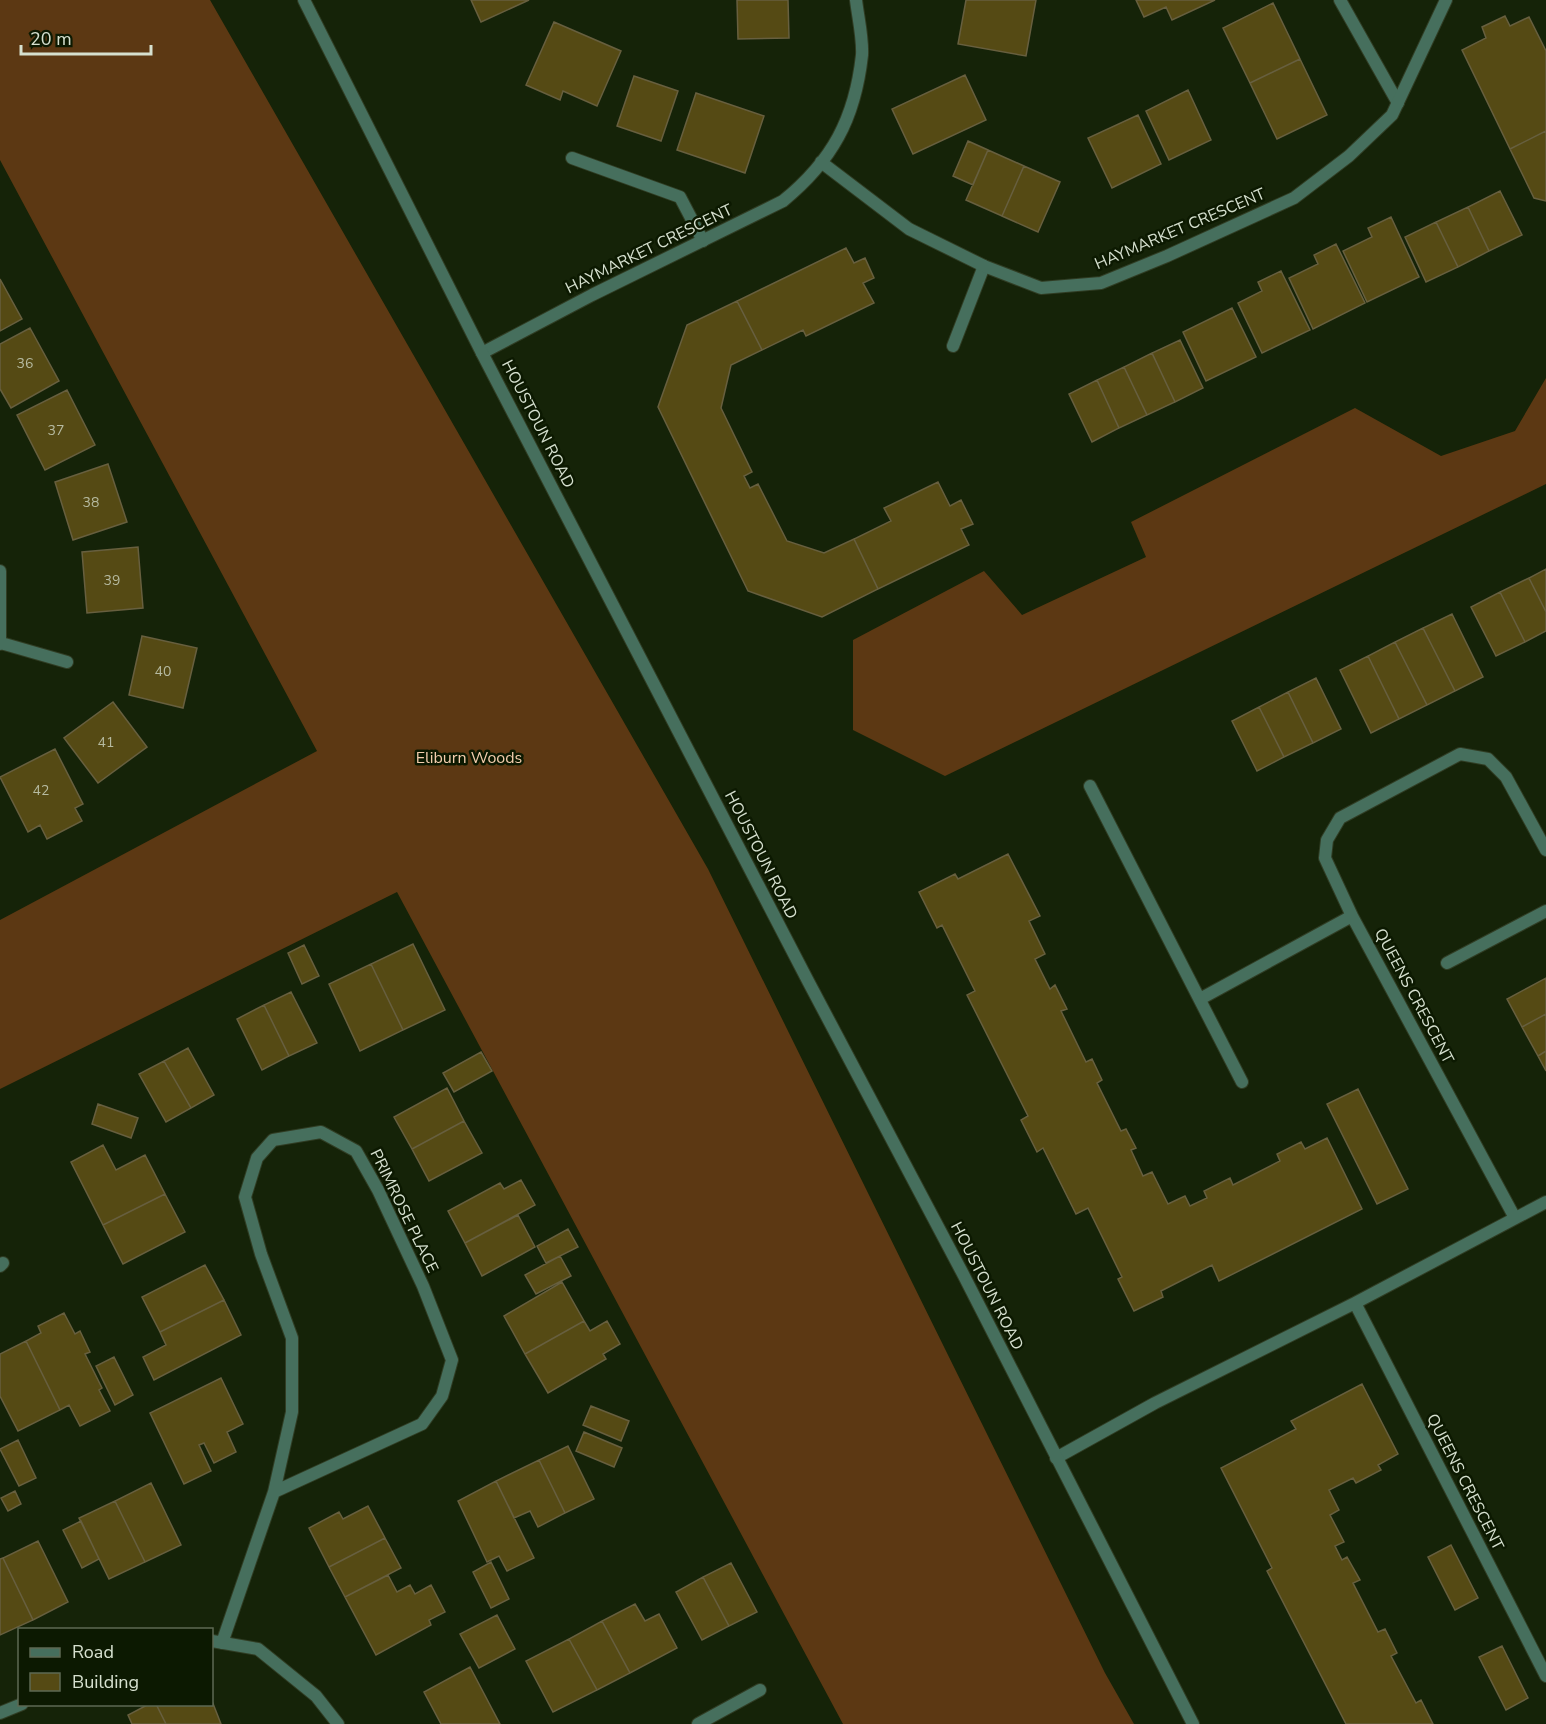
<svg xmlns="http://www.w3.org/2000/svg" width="1546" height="1724" viewBox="0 0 1546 1724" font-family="'Nunito Sans',sans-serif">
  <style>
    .forest { fill: #5c3813 }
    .building { fill: #554a14; stroke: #675f3f; stroke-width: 1.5 }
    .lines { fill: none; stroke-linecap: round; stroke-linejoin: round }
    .service-casing { stroke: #303d24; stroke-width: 14 }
    .minor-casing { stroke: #303d24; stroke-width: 14 }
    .tertiary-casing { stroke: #303d24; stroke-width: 14 }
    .service { stroke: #466f5d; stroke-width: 12 }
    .minor { stroke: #466f5d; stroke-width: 12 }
    .tertiary { stroke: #466f5d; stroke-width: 12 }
    .labels { text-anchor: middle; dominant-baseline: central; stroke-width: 5; stroke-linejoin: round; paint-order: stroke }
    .number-label { font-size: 14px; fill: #b6baa0 }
    .street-label { font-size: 16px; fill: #d6e0cf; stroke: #0c1901 }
    .park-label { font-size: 16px; fill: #f3cdad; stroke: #0c1901 }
  </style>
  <rect width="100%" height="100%" fill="#152308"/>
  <path class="forest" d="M0 0H210L708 869 1105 1673 1134 1724H843L397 892 0 1089V920L317 751 0 160Z
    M1546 378V484L945 776 853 730V640L984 571 1022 615 1146 557 1131 522 1355 408 1441 456 1515 431Z"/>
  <path class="building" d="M471 0H529L481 22Z
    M737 0H788L789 38 738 39Z
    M966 0H1036L1026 56 958 44Z
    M1136 0H1215L1172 20 1166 7 1144 17Z
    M1273 3 1300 59 1250 83 1223 28Z
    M1505 16 1510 26 1529 17 1546 51V131L1510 149 1462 50 1486 38 1482 27Z
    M554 22 621 51 597 106 563 91 560 100 526 85Z
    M1300 59 1327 115 1277 139 1250 83Z
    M965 75 986 120 913 154 892 109Z
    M634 76 678 91 661 141 617 126Z
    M1188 90 1211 140 1169 160 1146 111Z
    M696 93 764 116 745 173 677 150Z
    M1138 115 1161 164 1112 188 1088 138Z
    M1546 131V201L1534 198 1510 149Z
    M968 141 988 150 973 185 953 176Z
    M988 150 1024 166 1002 216 966 200Z
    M1024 166 1060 182 1038 232 1002 216Z
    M1500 191 1522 235 1489 251 1468 207Z
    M1468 207 1489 251 1458 267 1436 222Z
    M1391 217 1419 277 1367 302 1343 251 1372 237 1368 228Z
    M1436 222 1458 267 1426 282 1405 237Z
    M1336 244 1365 303 1313 329 1289 278 1318 264 1314 255Z
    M846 248 854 263 865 258 874 278 863 283 874 303 806 336 803 330 762 350 737 301Z
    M1281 271 1310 330 1262 353 1238 303 1262 291 1258 282Z
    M0 279 22 319 0 331Z
    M737 301 762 350 731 365 721 408 752 472 744 476 750 488 758 484 787 541 824 553 854 539 878 589 822 617 748 591 658 407 687 325Z
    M1232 308 1256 357 1206 381 1183 332Z
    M30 328 59 381 11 408 0 389V344Z
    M1180 340 1203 388 1175 402 1152 353Z
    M1152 353 1175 402 1147 415 1124 367Z
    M1124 367 1147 415 1119 428 1097 380Z
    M1097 380 1119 428 1092 442 1069 394Z
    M67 390 95 445 45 470 17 415Z
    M108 464 127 522 73 540 55 482Z
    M938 482 950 506 961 500 973 524 961 529 969 545 878 589 854 539 891 521 884 508Z
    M138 547 143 608 87 613 82 552Z
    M1546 569V612L1529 578Z
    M1529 578 1546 612V631L1525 642 1500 592Z
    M1500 592 1525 642 1496 656 1471 607Z
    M1452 614 1483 677 1455 691 1423 628Z
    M1423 628 1455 691 1427 705 1395 642Z
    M142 636 197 648 183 708 129 695Z
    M1395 642 1427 705 1399 719 1368 656Z
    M1368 656 1399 719 1371 733 1340 670Z
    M1316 678 1341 729 1313 743 1288 692Z
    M1288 692 1313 743 1284 757 1259 707Z
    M113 702 147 747 98 783 64 738Z
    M1259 707 1284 757 1257 771 1232 721Z
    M55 749 83 804 75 808 82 821 47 839 40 825 28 832 0 777Z
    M1008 854 1040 916 1029 921 1045 954 1035 959 1050 989 1055 985 1067 1009 1061 1011 1086 1062 1092 1059 1102 1080 1097 1083 1121 1131 1126 1129 1136 1148 1131 1150 1143 1176 1152 1172 1168 1204 1185 1196 1190 1206 1207 1198 1204 1191 1230 1178 1233 1185 1280 1161 1277 1154 1301 1142 1305 1149 1327 1138 1362 1209 1219 1281 1212 1265 1161 1291 1163 1297 1134 1311 1118 1279 1122 1277 1088 1208 1076 1214 1043 1148 1037 1152 1021 1120 1028 1116 967 995 975 991 942 925 937 928 919 892 955 874 958 879Z
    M413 944 445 1010 403 1030 371 964Z
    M304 945 319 976 302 984 288 953Z
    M371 964 403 1030 360 1051 329 984Z
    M1546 978V1014L1522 1027 1507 999Z
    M291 992 317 1043 289 1056 264 1005Z
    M264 1005 289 1056 262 1070 237 1019Z
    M1546 1014V1051L1538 1056 1522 1027Z
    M188 1048 214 1095 191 1108 164 1061Z
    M1546 1051V1071L1538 1056Z
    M481 1052 492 1071 454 1092 443 1073Z
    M164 1061 191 1108 166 1122 139 1074Z
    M447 1088 464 1121 412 1149 394 1117Z
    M1358 1089 1408 1189 1377 1204 1327 1104Z
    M98 1104 138 1118 131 1138 92 1124Z
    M464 1121 482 1153 429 1181 412 1149Z
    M103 1145 116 1170 145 1155 165 1194 103 1225 71 1162Z
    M521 1180 535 1205 465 1243 448 1211 500 1183 504 1189Z
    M165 1194 185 1232 123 1264 103 1225Z
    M518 1215 535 1247 482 1276 465 1243Z
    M568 1229 578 1247 546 1263 537 1246Z
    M560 1256 571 1276 536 1294 525 1275Z
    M205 1265 224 1300 160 1332 142 1297Z
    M562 1282 584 1321 525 1354 504 1316Z
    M224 1300 241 1335 154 1380 143 1357 166 1345 160 1332Z
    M64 1313 75 1334 80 1331 90 1352 85 1354 102 1388 99 1390 110 1411 80 1426 69 1405 60 1410 26 1341 41 1333 38 1326Z
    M584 1321 590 1331 607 1321 620 1344 603 1354 606 1359 548 1393 525 1354Z
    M26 1341 60 1410 18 1431 0 1396V1354Z
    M114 1357 133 1395 115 1405 96 1366Z
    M221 1378 243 1424 227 1432 236 1452 214 1463 204 1443 199 1445 211 1471 184 1484 150 1413Z
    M1362 1384 1398 1454 1378 1465 1381 1470 1356 1483 1353 1478 1329 1490 1339 1510 1330 1515 1344 1542 1335 1546 1342 1560 1347 1557 1360 1580 1353 1583 1378 1632 1385 1629 1397 1653 1391 1656 1416 1703 1421 1700 1433 1724H1346L1267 1571 1272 1568 1221 1468 1296 1429 1291 1421Z
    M591 1406 629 1421 621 1441 583 1425Z
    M584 1432 622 1448 614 1467 576 1451Z
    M18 1440 36 1478 19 1486 0 1449Z
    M568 1446 594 1499 565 1513 539 1460Z
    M539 1460 565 1513 538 1527 530 1511 514 1518 496 1481Z
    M496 1481 534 1558 507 1571 499 1556 487 1562 458 1501Z
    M151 1483 181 1545 145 1562 115 1501Z
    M15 1491 21 1504 8 1511 1 1498Z
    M115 1501 145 1562 109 1579 79 1518Z
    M368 1506 385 1538 329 1567 309 1528 339 1512 343 1519Z
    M81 1521 99 1559 82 1568 63 1530Z
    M385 1538 401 1568 345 1597 329 1567Z
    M38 1541 68 1602 33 1620 3 1558Z
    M1451 1545 1478 1598 1455 1610 1428 1557Z
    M3 1558 33 1620 0 1635V1559Z
    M491 1562 509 1599 491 1608 473 1572Z
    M731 1563 757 1612 729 1626 703 1577Z
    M388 1575 397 1592 410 1585 415 1594 431 1585 445 1612 429 1620 431 1625 376 1655 345 1597Z
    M703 1577 729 1626 702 1640 676 1592Z
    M635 1604 645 1621 659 1614 677 1648 630 1673 602 1621Z
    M497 1615 515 1649 479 1668 460 1634Z
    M602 1621 630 1673 597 1690 569 1639Z
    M569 1639 597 1690 553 1712 526 1661Z
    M1502 1646 1528 1698 1506 1710 1479 1657Z
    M470 1667 500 1724H441L424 1692Z
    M212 1701 221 1724H166L156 1704H212Z
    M149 1704H156L166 1724H132L128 1715Z"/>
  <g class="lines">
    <g class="service-casing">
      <path id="service" d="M1340 0 1398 103
        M572 158 680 197 703 241
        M953 346 984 266
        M1447 963 1546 911"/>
    </g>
    <g class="minor-casing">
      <path id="minor" d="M821 162 909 229 984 266 1041 288 1101 283 1167 256 1294 198 1349 156 1392 115 1446 0
        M482 353 592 295 783 201C832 161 855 119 862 55 863 38 858 17 856 0
        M0 571V644
        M1 643 67 662
        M1090 786 1242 1082
        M1200 999 1352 916
        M1515 1218 1352 916 1325 858 1327 840 1340 818 1460 754 1488 759 1506 777 1546 850
        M0 1266 3 1263
        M1355 1303 1546 1676
        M1056 1458 1155 1403 1355 1303 1546 1202
        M212 1641 258 1649 316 1696 338 1724
        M222 1643 274 1492 292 1412V1338L261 1254 245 1197 257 1158 273 1140 321 1132 356 1151 378 1190 423 1286 452 1360 442 1396 422 1424 274 1492
        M0 1713 22 1704
        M698 1724 760 1690"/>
    </g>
    <g class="tertiary-casing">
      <path id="tertiary" d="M304 0 482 353 808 981 963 1274 1193 1724"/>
    </g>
    <use href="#service" class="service"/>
    <use href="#minor" class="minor"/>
    <use href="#tertiary" class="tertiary"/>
  </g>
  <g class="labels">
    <g class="number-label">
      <text x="25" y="363">36</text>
      <text x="56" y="430">37</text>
      <text x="91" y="502">38</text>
      <text x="112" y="580">39</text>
      <text x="163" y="671">40</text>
      <text x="106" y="742">41</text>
      <text x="41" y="790">42</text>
    </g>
    <g class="street-label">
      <text transform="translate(1180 229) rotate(-23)">HAYMARKET CRESCENT</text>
      <text transform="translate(649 249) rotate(-26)">HAYMARKET CRESCENT</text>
      <text transform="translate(538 424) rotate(63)">HOUSTOUN ROAD</text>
      <text transform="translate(761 855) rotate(63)">HOUSTOUN ROAD</text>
      <text transform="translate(1414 996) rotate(62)">QUEENS CRESCENT</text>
      <text transform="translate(404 1211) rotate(64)">PRIMROSE PLACE</text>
      <text transform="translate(987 1286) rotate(63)">HOUSTOUN ROAD</text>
      <text transform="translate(1465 1482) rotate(63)">QUEENS CRESCENT</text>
    </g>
    <g class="park-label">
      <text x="469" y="758">Eliburn Woods</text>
    </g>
  </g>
  <rect x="18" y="1628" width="195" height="78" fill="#0c1901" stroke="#5d6953" stroke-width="1.5"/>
  <rect x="30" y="1648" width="30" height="9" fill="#466f5d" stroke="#5d6953" stroke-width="1.5"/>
  <text x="72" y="1658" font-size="18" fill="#d6e0cf">Road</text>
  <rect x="30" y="1673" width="30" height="18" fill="#554a14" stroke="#5d6953" stroke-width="1.5"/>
  <text x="72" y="1688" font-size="18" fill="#d6e0cf">Building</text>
  <path d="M21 45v9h130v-9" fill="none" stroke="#d6e0cf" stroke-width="3"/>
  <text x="30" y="45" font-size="18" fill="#d6e0cf" stroke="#0c1901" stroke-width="4.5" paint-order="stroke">20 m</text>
</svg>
